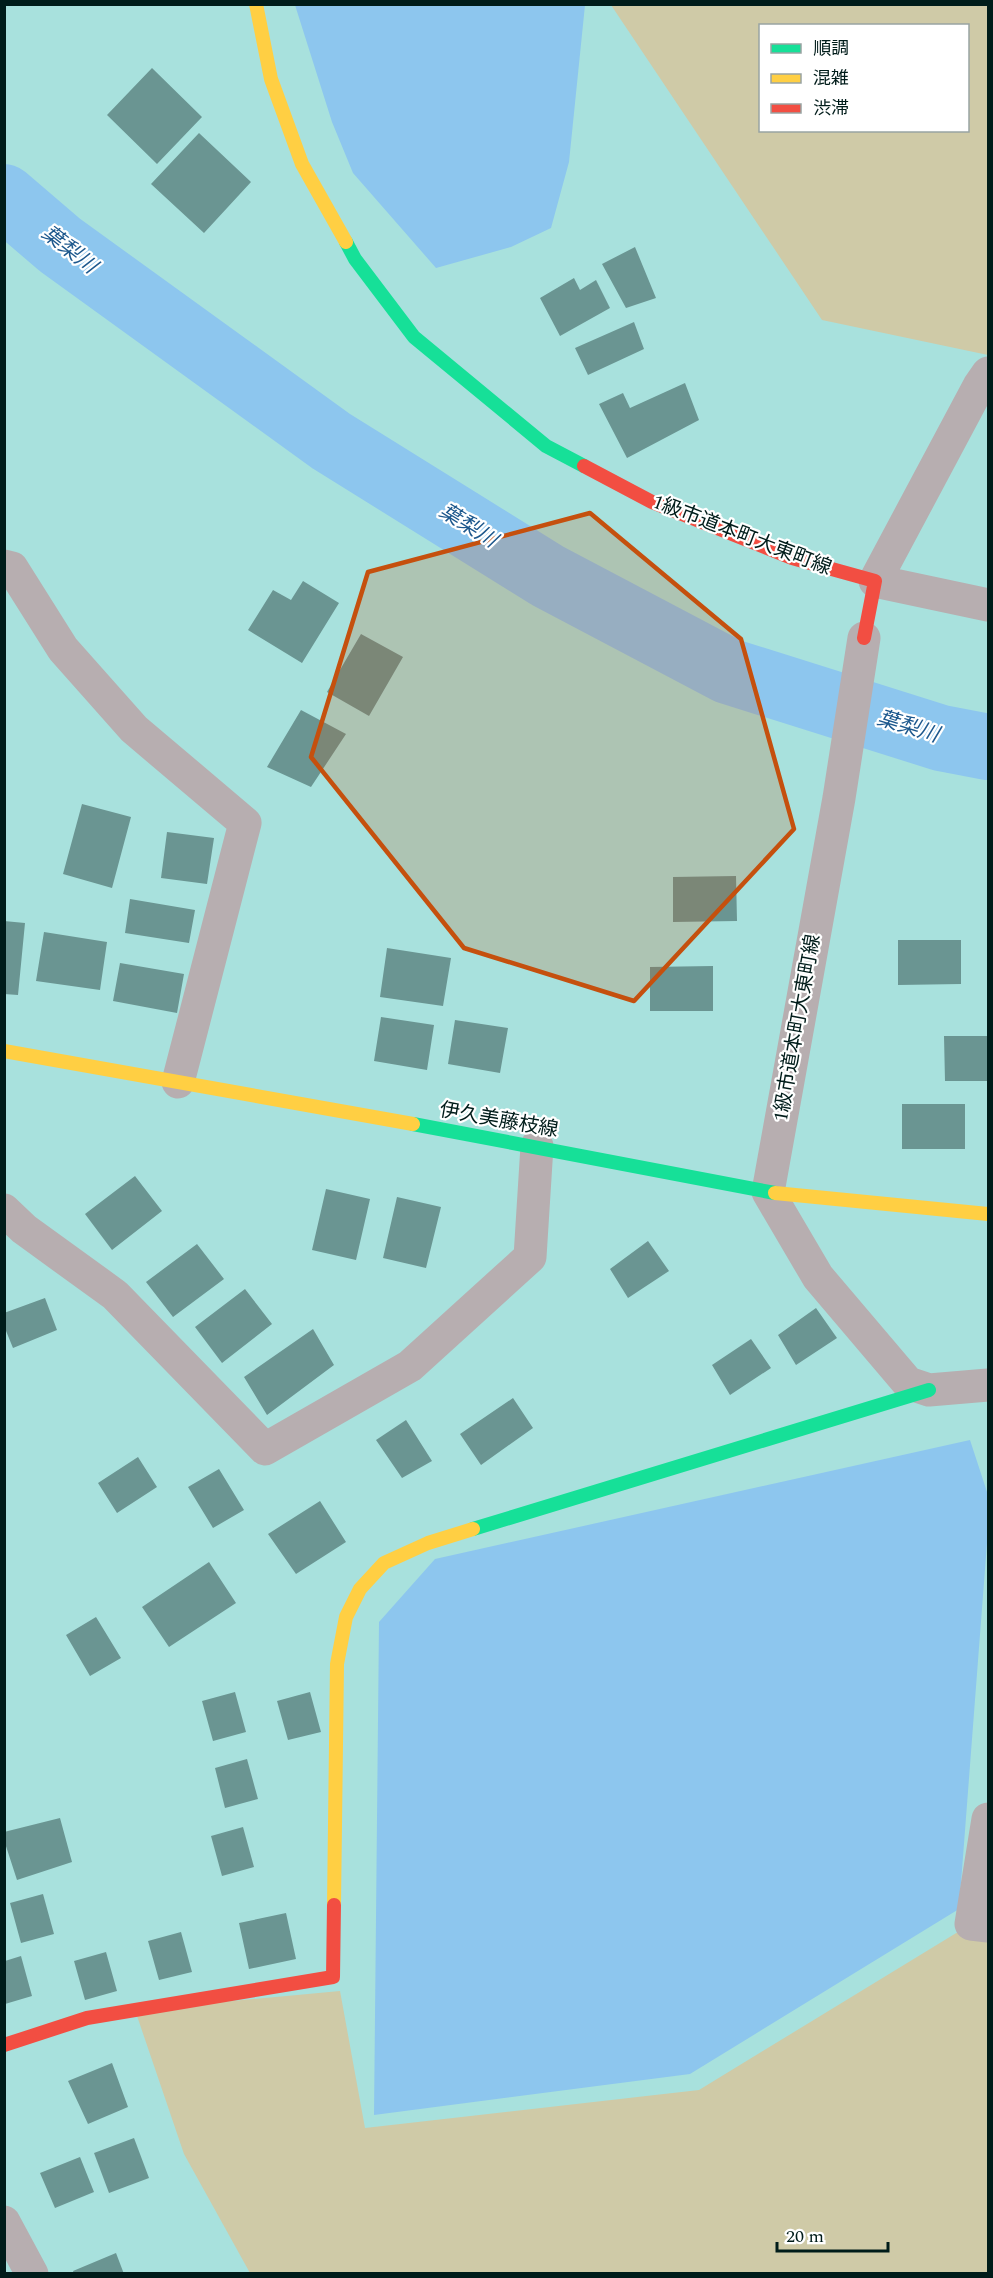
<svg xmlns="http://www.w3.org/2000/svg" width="993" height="2278" viewBox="0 0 993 2278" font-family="Spectral,'Noto Sans JP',serif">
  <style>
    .green { fill: #cfcaa7; fill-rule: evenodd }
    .water { fill: #8dc6ee }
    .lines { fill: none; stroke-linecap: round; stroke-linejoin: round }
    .river { stroke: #8dc6ee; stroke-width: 66 }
    .building { fill: #6a9592 }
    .street { stroke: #b7aeb0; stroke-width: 33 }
    .fast { stroke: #16e098; stroke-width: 14 }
    .slow { stroke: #ffcf43; stroke-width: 14 }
    .jam { stroke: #f24e42; stroke-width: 14 }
    .marked { fill: #c5500e; fill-opacity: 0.2; stroke: #c5500e; stroke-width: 4.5; stroke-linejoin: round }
    .labels { text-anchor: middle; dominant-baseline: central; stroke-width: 4.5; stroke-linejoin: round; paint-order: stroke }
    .street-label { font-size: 20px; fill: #001c1a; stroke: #fff }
    .water-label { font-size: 21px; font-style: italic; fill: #1d588d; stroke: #fff }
  </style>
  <rect width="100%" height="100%" fill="#a8e1dd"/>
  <path class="green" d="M611 5H988V355L822 320ZM760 26H968V130H760Z
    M971 1924 988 1929V2273H250L184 2154 135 2010 340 1991 365 2128 699 2090Z"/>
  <path class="water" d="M295 5H585L569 162 551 228 511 247 436 268 353 173 332 122Z
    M970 1440 988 1495V1530L959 1909 690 2074 374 2115 379 1622 435 1559Z"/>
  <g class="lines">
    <path class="river" d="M4 197 60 245 331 441 548 576 728 671 941 738 988 747"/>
  </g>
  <path class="building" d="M152 68 202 117 157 164 107 115Z
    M199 133 251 182 204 233 151 184Z
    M635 247 656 298 626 308 602 264Z
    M574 278 580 290 596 280 610 308 560 336 540 298Z
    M634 322 644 349 588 375 575 348Z
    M685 383 699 420 627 458 599 404 623 393 630 408Z
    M303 581 339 603 302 663 248 630 273 590 291 600Z
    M361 634 403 657 369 716 327 692Z
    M301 710 346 734 311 787 267 767Z
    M82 804 131 817 112 888 63 874Z
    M167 832 214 838 207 884 161 878Z
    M736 876 737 921 673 922V877Z
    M130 899 195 910 189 943 125 933Z
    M4 921 25 923 18 995 4 994Z
    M44 932 107 942 100 990 36 981Z
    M898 940H961V984L898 985Z
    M387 948 451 958 443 1006 380 997Z
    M120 963 184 974 177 1013 113 1001Z
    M713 966V1011H650V967Z
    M381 1017 434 1025 427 1070 374 1061Z
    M455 1020 508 1028 500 1073 448 1064Z
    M944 1036H988V1081H945Z
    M902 1104H965V1149H902Z
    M135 1176 162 1211 112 1250 85 1214Z
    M326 1189 370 1199 356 1260 312 1250Z
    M397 1197 441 1207 426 1268 383 1258Z
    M648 1241 669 1271 628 1298 610 1269Z
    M197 1244 224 1279 173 1317 146 1282Z
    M245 1289 272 1324 222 1363 195 1327Z
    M45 1298 57 1330 13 1348 4 1326V1313Z
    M816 1308 837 1338 796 1365 778 1335Z
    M313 1329 334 1365 267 1415 244 1377Z
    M751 1339 771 1368 730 1395 712 1365Z
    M513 1398 533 1428 481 1465 460 1434Z
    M406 1420 432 1461 402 1478 376 1440Z
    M138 1457 157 1487 117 1513 98 1483Z
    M219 1469 244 1510 213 1528 188 1487Z
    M320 1501 346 1542 296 1574 268 1534Z
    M209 1562 236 1603 169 1647 142 1607Z
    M96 1617 121 1658 90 1676 66 1635Z
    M235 1692 246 1732 213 1741 202 1701Z
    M310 1692 321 1732 288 1740 277 1701Z
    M247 1759 258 1799 225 1808 215 1768Z
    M60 1818 72 1862 17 1880 4 1840V1832Z
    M243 1827 254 1867 222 1876 211 1836Z
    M43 1894 54 1934 21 1943 10 1903Z
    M286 1913 296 1959 249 1969 239 1923Z
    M181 1932 192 1972 159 1980 148 1941Z
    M106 1952 117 1991 85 2000 74 1961Z
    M21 1956 32 1996 5 2004V1961Z
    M112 2063 128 2107 88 2124 68 2081Z
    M134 2138 149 2178 109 2193 94 2153Z
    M80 2157 94 2192 55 2208 40 2173Z
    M116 2253 124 2274H74L73 2271Z"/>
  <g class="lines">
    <path class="street" d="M988 373 979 386 875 581 988 605
      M4 566 12 568 63 649 134 729 245 823 178 1082
      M864 638 839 798 768 1192 818 1277 908 1383 929 1390 988 1385
      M4 1210 24 1229 115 1295 265 1449 410 1366 530 1257 537 1146
      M988 1819 971 1924 988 1926
      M4 2222 32 2274"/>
    <path class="fast" d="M346 242 355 259 414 337 546 446 584 466
      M413 1124 775 1193
      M473 1529 929 1390"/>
    <path class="slow" d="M256 4 271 79 302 164 346 242
      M4 1051 413 1124
      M775 1193 988 1214
      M334 1905 337 1664 346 1617 360 1589 384 1563 428 1543 473 1529"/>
    <path class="jam" d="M584 466 652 502 792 558 875 581 864 638
      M4 2045 87 2018 333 1977 334 1905"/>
  </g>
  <path class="marked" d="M590 513 741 639 794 829 634 1001 464 948 311 757 368 572Z"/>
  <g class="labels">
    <g class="street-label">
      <text transform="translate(742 535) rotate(21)">1級市道本町大東町線</text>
      <text transform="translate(797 1028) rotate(-80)">1級市道本町大東町線</text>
      <text transform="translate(499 1120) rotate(10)">伊久美藤枝線</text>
    </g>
    <g class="water-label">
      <text transform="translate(69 250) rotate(38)">葉梨川</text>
      <text transform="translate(468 526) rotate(32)">葉梨川</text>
      <text transform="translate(908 727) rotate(17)">葉梨川</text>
    </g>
  </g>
  <rect width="993" height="2278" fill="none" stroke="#001c1a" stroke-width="12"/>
  <rect x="759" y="24" width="210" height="108" fill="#ffffff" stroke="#99a4a3" stroke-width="1.5"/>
  <rect x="771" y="44" width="30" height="9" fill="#16e098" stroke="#99a4a3" stroke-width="1.5"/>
  <text x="813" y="54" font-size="18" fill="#001c1a">順調</text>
  <rect x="771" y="74" width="30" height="9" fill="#ffcf43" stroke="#99a4a3" stroke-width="1.5"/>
  <text x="813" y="84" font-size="18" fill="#001c1a">混雑</text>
  <rect x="771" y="104" width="30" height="9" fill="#f24e42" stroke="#99a4a3" stroke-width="1.5"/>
  <text x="813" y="114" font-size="18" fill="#001c1a">渋滞</text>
  <path d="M777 2242v9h111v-9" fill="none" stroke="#001c1a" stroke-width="3"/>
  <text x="786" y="2242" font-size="18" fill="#001c1a" stroke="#ffffff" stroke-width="4.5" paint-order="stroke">20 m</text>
</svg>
